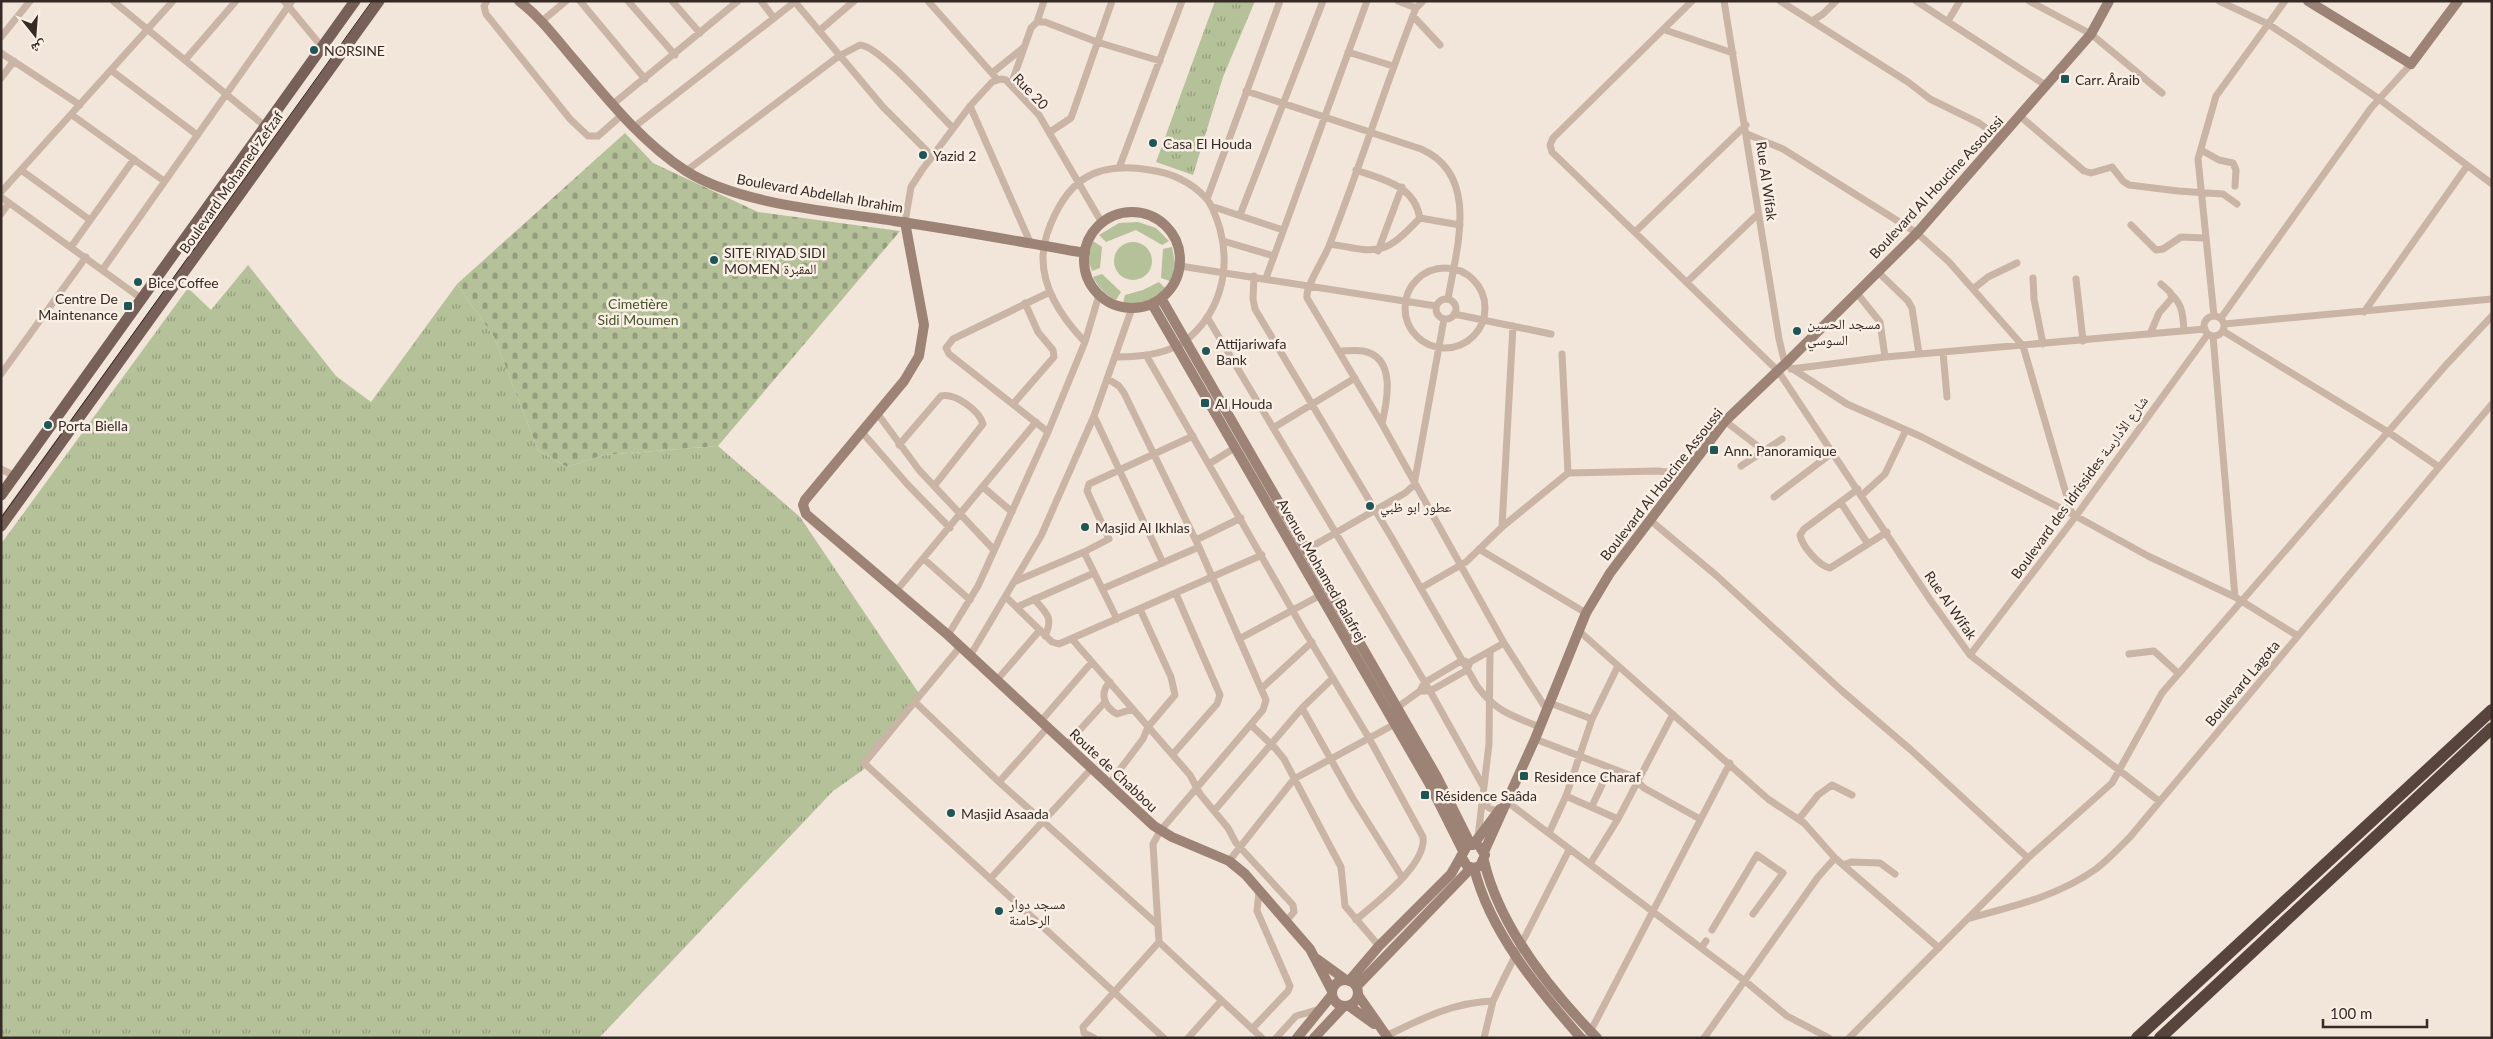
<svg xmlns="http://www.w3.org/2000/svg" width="2493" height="1039" viewBox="0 0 2493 1039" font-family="Lato,'Noto Naskh Arabic',sans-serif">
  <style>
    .grass { fill: url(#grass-tufts) }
    .cemetery { fill: url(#cemetery-stones) }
    .garden { fill: #b5c199 }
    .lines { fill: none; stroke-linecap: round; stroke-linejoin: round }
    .street { stroke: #cab4a5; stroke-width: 7 }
    .secondary { stroke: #9d8276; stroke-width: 10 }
    .primary { stroke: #776057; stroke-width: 11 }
    .highway { stroke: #56443d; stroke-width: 12 }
    .tram { stroke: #352a26; stroke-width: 1 }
    .poi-dot { fill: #1c5657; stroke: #f9efe5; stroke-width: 2 }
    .labels { text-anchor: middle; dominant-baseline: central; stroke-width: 5; stroke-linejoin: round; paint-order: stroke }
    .poi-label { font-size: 14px; fill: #352a26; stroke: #f9efe5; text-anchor: start }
    .street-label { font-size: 14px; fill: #352a26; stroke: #f9efe5 }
    .park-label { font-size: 14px; fill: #47542a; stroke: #f9efe5 }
  </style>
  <defs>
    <pattern id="grass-tufts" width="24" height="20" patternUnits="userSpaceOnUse" patternTransform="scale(1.25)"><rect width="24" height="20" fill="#b5c199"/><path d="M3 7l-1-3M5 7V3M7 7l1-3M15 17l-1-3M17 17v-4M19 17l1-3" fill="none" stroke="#949d7d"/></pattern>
    <pattern id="cemetery-stones" width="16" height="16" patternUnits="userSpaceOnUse" patternTransform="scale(1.25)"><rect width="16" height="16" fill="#b5c199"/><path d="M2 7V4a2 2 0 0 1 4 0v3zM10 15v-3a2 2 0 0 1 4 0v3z" fill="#949d7d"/></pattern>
  </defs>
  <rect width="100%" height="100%" fill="#f2e5d9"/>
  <path class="grass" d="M1215 1H1255L1223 77 1193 175 1156 162Z
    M248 265 336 376 371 402 457 284 494 337 538 450 567 467 604 455 718 446 800 517 922 698 863 770 833 791 599 1038H1V544L188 288 211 310Z"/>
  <path class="cemetery" d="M625 133 653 163 758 212 900 231 718 446 604 455 567 467 538 450 494 337 457 284Z"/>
  <path class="garden" d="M1138 222 1156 228 1169 241 1162 245 1136 230 1106 242 1099 235 1119 223Z
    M1093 241 1102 247 1100 268 1092 271 1087 256Z
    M1114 261a19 19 0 1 1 38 0a19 19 0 1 1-38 0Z
    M1172 247 1177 274 1170 281 1161 278 1163 249Z
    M1102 274 1121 292 1116 300C1105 295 1099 288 1093 277Z
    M1159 282 1166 289C1154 304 1141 307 1123 303L1125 295 1143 290Z"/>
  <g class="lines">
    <path class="street" d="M113 1 266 127
      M284 1 322 47
      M487 1 484 6 486 14 570 119 588 136H598L622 115
      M580 1 645 79
      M628 1 675 55
      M672 1 700 33
      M761 1 774 18
      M928 1 997 79
      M1398 1 1416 8
      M1423 1 1416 8C1385 86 1360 167 1329 246 1324 259 1305 287 1307 298L1382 424 1504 643 1547 710
      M1692 1 1553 138 1550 145 1552 152 1778 371 1931 601 1970 655 2159 801
      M1724 1 1779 339 1785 364 1847 404 1922 437 2072 514 2148 556 2235 597 2298 636
      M1780 1 1908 82 1930 99 1979 123 2000 138
      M1916 1 2047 86
      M2029 1 2091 34 2162 93
      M2219 1 2268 24 2297 43 2379 99 2492 184
      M795 2 883 107 933 157
      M1413 16 1440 45
      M542 21 566 1
      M1812 21 1823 14 1836 1
      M1948 21 1960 1
      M1037 22H1045L1097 42 1160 61
      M1665 30 1733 53
      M819 31 854 1
      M1 37 30 1
      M1348 52 1393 66
      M1 53 80 105
      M185 60 236 1
      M112 71 196 134
      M992 73 1023 48
      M1 78 14 61
      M1011 85 1031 28 1037 22 1044 1
      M1246 91 1421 149C1481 175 1456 250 1448 299
      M613 104 738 1
      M970 106 1030 242
      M72 115 164 181
      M2020 116 2084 171 2091 173 2112 167 2123 181 2129 185 2178 191 2223 194 2237 204
      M634 127 796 1
      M1050 132 1071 118 1112 1
      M1747 134 1783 149 1917 233 1949 262 2023 346 2072 514
      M2201 150 2219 160 2233 163 2236 170 2235 186
      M1119 168 1182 1
      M21 170 90 220
      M686 171 839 56 860 45C880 46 936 112 953 128
      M1 192 173 1
      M1 197 142 299
      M1207 199 1280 1
      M1211 206 1283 230
      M1 214 9 203
      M1240 215 1323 1
      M1420 218 1460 225
      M905 222 911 187 922 170 970 106 992 82 1001 79 1006 80 1039 115 1102 223
      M2131 225 2156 250 2163 249 2181 237 2205 238
      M1635 232 1746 125
      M1223 241 1274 256
      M1330 244C1379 253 1384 256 1420 218 1414 185 1384 180 1356 170
      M71 247 134 159
      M1378 251 1402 187
      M1180 266 1436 306
      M1405 308a40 40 0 1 1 80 0a40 40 0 1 1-80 0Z
      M103 269 292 1
      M1877 271 1908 301 1912 308 1919 354
      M1254 276 1253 299 1255 309 1393 540 1477 686C1495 711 1512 716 1540 727
      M1266 278 1367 1
      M2033 278 2034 299 2043 344
      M2076 279 2083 341
      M1687 282 1758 214
      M1973 289 1988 277 2017 263
      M1856 292 1880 322 1885 357
      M1099 295 1085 342C1058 314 1033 276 1047 234 1065 182 1093 160 1150 170 1172 173 1190 181 1206 198 1213 206 1217 219 1220 229 1231 270 1220 314 1185 341 1166 355 1138 357 1116 357
      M2172 295C2183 305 2183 317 2184 331
      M1436 309a10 10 0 1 1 20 0a10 10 0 1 1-20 0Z
      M2364 312 2467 166
      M1454 314 1551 334
      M2214 316 2198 159 2216 96 2285 1
      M2204 326a10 10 0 1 1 20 0a10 10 0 1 1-20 0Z
      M1207 317 1430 691 1483 786
      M2221 318 2371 108 2411 64
      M2224 324 2492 299
      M2223 331 2388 432 2439 467
      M2150 334 2159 313 2172 298 2170 292 2161 284
      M2213 336 2235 597
      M1339 351C1347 351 1356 350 1363 351 1397 357 1387 402 1382 424
      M1943 352 1947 397
      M1562 354 1568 473
      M1146 355 1302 627 1369 738 1423 837C1427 865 1375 903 1356 920
      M1791 369 1885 357 2205 329
      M1 374 86 257
      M1108 379 1119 386 1124 393 1199 547 1266 700 1263 710 1160 831 1153 844 1159 942 1262 1038
      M1014 403 1054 357 1053 350 1038 332 1025 303
      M877 413 919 470 994 550
      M1094 416 1163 563
      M1725 421 1764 451
      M1273 428 1355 378
      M861 431 908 485 950 528
      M1048 432 949 354 946 348 953 339 1050 292
      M899 445 941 396C955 393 979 410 983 424L934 486
      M1209 464 1236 447
      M1741 466 1782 439
      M1 469 15 476
      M983 487 1012 512
      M1858 489 1804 529 1800 535C1802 546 1819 566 1830 568L1887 532
      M1862 495 1885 474 1906 430
      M1774 497 1832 453
      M1841 503 1868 544
      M1650 520 1717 576 1841 690 1911 750 2028 858
      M1502 527 1513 326
      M1196 540 1241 518
      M1479 549 1586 613
      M1304 551 1405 493 1414 485 1444 319
      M1084 552 1117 619
      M924 559 970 600
      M1016 581 1084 552 1109 539 1087 491 1089 484 1193 436
      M1421 588 1466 562 1502 527 1568 473 1658 471 1685 474
      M1102 589 1199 547
      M897 590 1036 422
      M1006 597 1052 642 1059 644 1262 555
      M1034 599C1046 613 1054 617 1045 636
      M1017 607 1094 573
      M1579 631 1768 799 1804 823 1835 858 1939 948
      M948 635 978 586 1048 432 1085 342
      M1072 639 1190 775 1200 794 1228 828 1236 843 1293 905 1294 912 1287 920
      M1239 639 1319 596
      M960 647 864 763 1164 1038
      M2129 654 2154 651 2178 673
      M1970 655 2076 516 2208 334
      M970 656 1041 536 1094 416 1132 308
      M997 680 1040 630
      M1110 682C1099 693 1104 707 1117 714L1133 709
      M1262 688 1312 642
      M1420 691H1430L1467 670 1470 662 1504 643
      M915 702 999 782 1158 925
      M1550 703 1592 719
      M1302 708 1352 797 1402 877
      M1395 709 1420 691 1424 683 1461 661H1465
      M1041 721 1092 662
      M1251 725 1275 748 1284 759 1341 867 1345 906 1379 946
      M1535 739 1632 776 1644 788 1700 819
      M1067 744 1105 702
      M1173 754 1217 704 1220 695 1176 594
      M999 782 1048 727
      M1109 784 1143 739 1148 727 1175 695 1171 677 1140 609
      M1566 796 1618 819
      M1483 800 1489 808 1498 811
      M1506 801 1745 981 1787 1016 1829 1038
      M1592 806 1610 768
      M1214 811 1302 708 1333 678
      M1799 819 1818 795 1832 785 1852 795
      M1549 833 1566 796 1592 719 1618 666
      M1478 837 1489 744 1490 651
      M1229 861 1294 779 1395 724
      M1590 864 1618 819 1673 714
      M1843 865 1851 862 1880 863 1895 874
      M990 879 1092 768
      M1970 918C2014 906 2058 896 2096 869 2108 860 2119 848 2130 837L2492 404
      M1712 930 1757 855 1783 873 1753 914
      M1701 948 1706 941
      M1252 1029 1288 991 1290 986 1257 911 1259 891
      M1386 1036C1421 1019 1454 1002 1493 1001
      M1094 1038 1084 1033 1083 1027 1159 942
      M1188 1038 1221 1001
      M1276 1038 1296 1016 1320 1009
      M1484 1038 1493 1001 1504 978 1569 850
      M1587 1038 1730 763
      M1704 1038 1818 877 1835 858
      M1849 1038 2028 858 2112 783 2162 693 2446 365 2492 316"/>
    <path class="secondary" d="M519 1C540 17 555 37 571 56 606 97 640 141 686 171 740 205 832 211 894 221 958 230 1021 242 1085 253
      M2308 1 2411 64 2458 1
      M1084 260a48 48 0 1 1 96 0a48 48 0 1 1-96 0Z
      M905 222 924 325 919 356 904 381 805 500 803 505 806 514 948 635 1154 826 1172 837 1229 861 1245 874 1310 949 1332 991
      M1161 298 1437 777 1471 845
      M1152 304 1429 783 1463 851
      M1473 845 1500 809
      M1484 852 1535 739 1586 613 1610 573 1725 421 1785 364 1917 233 2091 34 2109 1
      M1461 856 1467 866 1474 868 1480 866 1485 855 1480 847
      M1484 861C1500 928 1549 989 1597 1038
      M1474 868C1490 932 1538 989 1581 1038
      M1317 959 1346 980
      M1332 993a13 13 0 1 1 26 0a13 13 0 1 1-26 0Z
      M1349 981 1379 946 1451 874 1467 846
      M1357 986 1471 868
      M1358 995 1388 1038
      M1349 1006 1374 1024
      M1297 1038 1332 995
      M1314 1038 1343 1007"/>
    <path class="primary" d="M1 495 355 1
      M1 526 379 1"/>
    <path class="highway" d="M2137 1038 2492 710
      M2160 1038 2492 728"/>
    <path class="tram" d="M1 518 372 1"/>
  </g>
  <g class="poi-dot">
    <circle cx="314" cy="50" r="5"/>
    <rect x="2060" y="74" width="10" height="10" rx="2.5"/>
    <circle cx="1153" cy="143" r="5"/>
    <circle cx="923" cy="155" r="5"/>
    <circle cx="714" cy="260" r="5"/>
    <circle cx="138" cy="282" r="5"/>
    <rect x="123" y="301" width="10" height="10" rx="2.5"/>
    <circle cx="1797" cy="331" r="5"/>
    <circle cx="1206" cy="351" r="5"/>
    <rect x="1200" y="398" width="10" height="10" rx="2.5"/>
    <circle cx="48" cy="425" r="5"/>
    <rect x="1709" y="445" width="10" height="10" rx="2.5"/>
    <circle cx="1370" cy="506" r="5"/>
    <circle cx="1085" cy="527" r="5"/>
    <rect x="1519" y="771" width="10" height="10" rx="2.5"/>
    <rect x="1420" y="790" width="10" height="10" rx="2.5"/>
    <circle cx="951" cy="813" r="5"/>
    <circle cx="999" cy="911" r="5"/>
  </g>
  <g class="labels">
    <g class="poi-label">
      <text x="324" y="50">NORSINE</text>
      <text x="2075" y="79">Carr. Âraib</text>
      <text x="1163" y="143">Casa El Houda</text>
      <text x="933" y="155">Yazid 2</text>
      <text x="724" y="252">SITE RIYAD SIDI<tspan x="724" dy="16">MOMEN المقبرة</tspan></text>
      <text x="148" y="282">Bice Coffee</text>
      <text x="118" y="298" text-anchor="end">Centre De<tspan x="118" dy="16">Maintenance</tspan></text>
      <text x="1807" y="323">مسجد الحسين<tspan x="1807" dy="16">السوسي</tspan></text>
      <text x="1216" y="343">Attijariwafa<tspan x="1216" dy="16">Bank</tspan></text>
      <text x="1215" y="403">Al Houda</text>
      <text x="58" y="425">Porta Biella</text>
      <text x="1724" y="450">Ann. Panoramique</text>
      <text x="1380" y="506">عطور ابو ظبي</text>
      <text x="1095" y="527">Masjid Al Ikhlas</text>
      <text x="1534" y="776">Residence Charaf</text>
      <text x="1435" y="795">Résidence Saâda</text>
      <text x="961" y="813">Masjid Asaada</text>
      <text x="1009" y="903">مسجد دوار<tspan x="1009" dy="16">الرحامنة</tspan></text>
    </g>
    <g class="street-label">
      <text transform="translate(1031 91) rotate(46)">Rue 20</text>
      <text transform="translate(1767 181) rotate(82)">Rue Al Wifak</text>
      <text transform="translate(231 182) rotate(-55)">Boulevard Mohamed Zefzaf</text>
      <text transform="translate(1936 187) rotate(-47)">Boulevard Al Houcine Assoussi</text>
      <text transform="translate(820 193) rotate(10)">Boulevard Abdellah Ibrahim</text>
      <text transform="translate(1661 484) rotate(-52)">Boulevard Al Houcine Assoussi</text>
      <text transform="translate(2079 487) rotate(-54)">Boulevard des Idrissides شارع الأدارسة</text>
      <text transform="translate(1322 570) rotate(60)">Avenue Mohamed Balafrej</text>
      <text transform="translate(1951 605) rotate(55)">Rue Al Wifak</text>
      <text transform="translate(2242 683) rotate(-50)">Boulevard Lagota</text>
      <text transform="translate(1114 770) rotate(43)">Route de Chabbou</text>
    </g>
    <g class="park-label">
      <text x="638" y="303">Cimetière<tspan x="638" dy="16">Sidi Moumen</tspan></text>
    </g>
  </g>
  <rect width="2493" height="1039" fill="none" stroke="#352a26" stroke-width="5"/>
  <g transform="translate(35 35) rotate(163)" stroke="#f9efe5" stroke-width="4" paint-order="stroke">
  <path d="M0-4L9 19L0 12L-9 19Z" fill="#352a26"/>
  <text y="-8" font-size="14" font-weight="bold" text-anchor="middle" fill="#352a26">ش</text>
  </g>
  <path d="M2323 1019v8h104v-8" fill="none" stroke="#352a26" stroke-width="2.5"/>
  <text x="2330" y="1019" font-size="15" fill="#352a26" stroke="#f9efe5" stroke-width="4" paint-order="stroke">100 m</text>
</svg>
